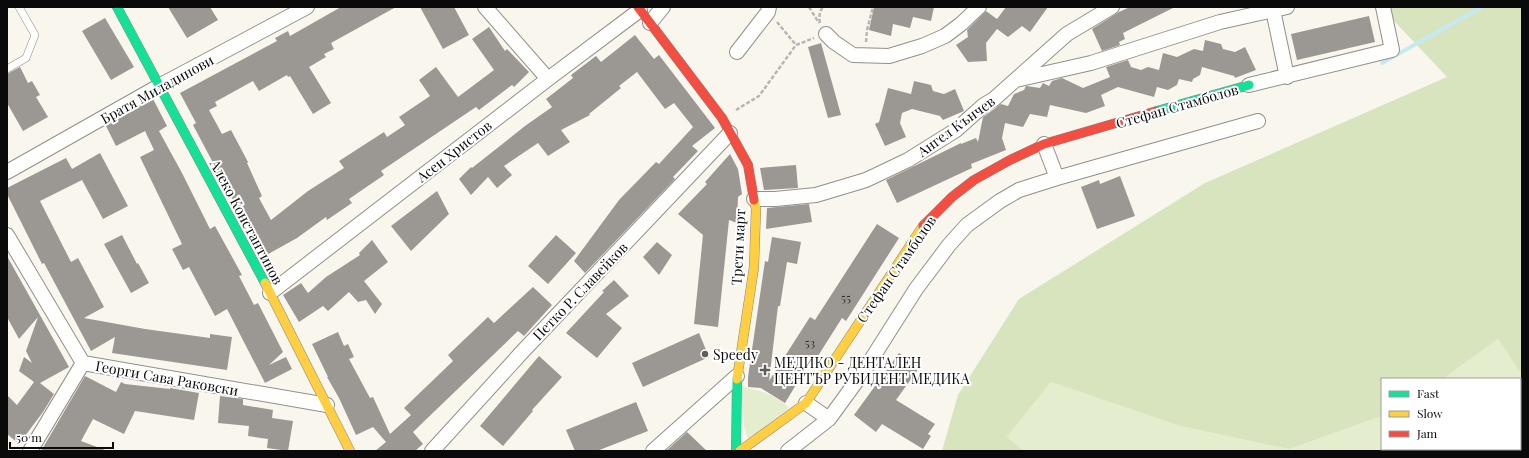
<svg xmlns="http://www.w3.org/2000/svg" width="1529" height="458" viewBox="0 0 1529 458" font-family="'Playfair Display',serif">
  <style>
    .green { fill: #e5edcf }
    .forest { fill: #d7e4bd }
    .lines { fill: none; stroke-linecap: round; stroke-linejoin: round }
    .stream { stroke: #c6e9f2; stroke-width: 4 }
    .building { fill: #9b9894 }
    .lane-casing { stroke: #92908d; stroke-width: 8 }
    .street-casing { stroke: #92908d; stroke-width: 16 }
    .fast-casing { stroke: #888783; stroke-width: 10 }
    .slow-casing { stroke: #888783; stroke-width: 10 }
    .jam-casing { stroke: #888783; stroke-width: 10 }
    .path { stroke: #b7b6b5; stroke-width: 2.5; stroke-dasharray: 4 2; stroke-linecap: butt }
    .lane { stroke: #fefefc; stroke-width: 7 }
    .street { stroke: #fefefc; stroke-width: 14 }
    .fast { stroke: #16e098; stroke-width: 9 }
    .slow { stroke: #ffcf43; stroke-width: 9 }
    .jam { stroke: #f24e42; stroke-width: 9 }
    .poi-dot { fill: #5e5d5a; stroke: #fff; stroke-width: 1.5 }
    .labels { text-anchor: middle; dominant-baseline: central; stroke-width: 4; stroke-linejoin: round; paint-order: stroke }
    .number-label { font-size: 12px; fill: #2e2e2c }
    .street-label { font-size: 14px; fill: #0a0a0a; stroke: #fff }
    .poi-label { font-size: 14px; fill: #0a0a0a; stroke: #fff; text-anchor: start }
  </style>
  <rect width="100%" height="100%" fill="#f9f6ee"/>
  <path class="green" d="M1498 339 1522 375V451H1024L1007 437 1051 382 1180 426 1289 449 1382 416V449H1520V379H1443Z
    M741 386C759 391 776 394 789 408L748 439 744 426Z"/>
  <path class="forest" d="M1381 7H1522V375L1498 339 1443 379H1382V416L1289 449 1180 426 1051 382 1007 437 1024 451H942L958 395 1019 299 1205 183 1447 77Z"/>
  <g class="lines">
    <path class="stream" d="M1382 63 1482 7"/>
  </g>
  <path class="building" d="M168 7H210L218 20 187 38Z
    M341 7H396L331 43 334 49 324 54 326 57 309 67 331 103 313 114 290 76 288 77 287 75 259 91 253 81 215 102 217 106 209 110 222 134 231 130 248 162 247 163 262 196 259 198 271 220 308 191 344 168 339 161 384 132 387 137 405 125 399 117 430 96 419 80 436 67 458 97 494 70 472 39 489 27 505 51 507 49 529 72 514 87 512 85 479 110 476 107 381 171 384 175 349 199 352 203 327 220 326 217 297 238 263 257 193 125 196 123 180 93 277 41 275 38 288 31 290 36Z
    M420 7H454L469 35 443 49Z
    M874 7H934L931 21 913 17 910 28 893 24 891 36 869 30Z
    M1006 7H1048L1030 32 1022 26 1008 37 997 29 986 43 987 61 968 62 956 45 968 37 967 30 986 11 997 19Z
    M1130 7H1175L1123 33 1125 39 1119 42 1120 45 1102 51 1092 29 1119 12Z
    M1369 16 1375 42 1297 60 1291 34Z
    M105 18 134 67 111 80 82 31Z
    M635 35 654 59 659 55 715 128 692 146 698 151 673 177 675 179 585 273 574 261 619 200 656 162 659 164 693 127 674 103 665 109 637 72 619 86 621 88 589 114 590 115 561 130 570 142 548 156 538 143 504 166 512 175 497 188 488 177 471 195 459 179 471 167 472 168 525 126 552 107 546 99 573 78 571 75 596 56 601 62Z
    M1205 40 1221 44 1223 49 1235 52 1245 47 1256 70 1235 78 1234 76 1202 67 1200 75 1193 79 1192 82 1179 79 1177 85 1168 90 1157 87 1154 97 1118 87 1101 95 1105 106 1086 113 1050 105 1047 117 1030 114 1023 127 1005 123 1002 138 1006 150 971 164 972 168 897 203 886 180 961 143V144L976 138 978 142 983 117 1001 104 1008 106 1014 94 1024 90 1026 86 1040 88 1043 83 1049 86 1052 81 1062 78 1083 88 1110 77 1106 67 1128 60 1131 67 1141 70 1148 67 1159 70 1163 53 1177 57 1194 49 1203 51Z
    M821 43 841 115 828 118 808 47Z
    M20 67 28 83 32 81 40 95 36 97 48 117 23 131 7 103V74Z
    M914 81 931 85 933 91 944 94 955 89 964 111 943 120 940 116 912 109 902 113 900 123 906 137 885 146 875 124 879 122 888 88 911 94Z
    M153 99 167 126 159 131 182 173 210 229 215 226 242 275 239 276 254 305 258 303 283 352 269 365 286 357 292 369 265 383 227 309 215 316 189 267 183 270 172 249 182 244 140 157 154 150 145 131 116 146 106 126Z
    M100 153 128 206 103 219 82 180 40 201 71 262 78 258 104 307 84 318 145 329 210 338V334L232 337 227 370 112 353 115 337 91 351 44 263 42 264 7 194V188L66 158 72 169Z
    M730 154 738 169 742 194 738 197 737 223 729 220 718 327 694 324 703 235 678 214 707 184 705 182Z
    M796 165 798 188 764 190 760 168Z
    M1120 176 1135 216 1097 229 1081 187 1099 180 1100 184Z
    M437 191 449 214 411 251 391 226Z
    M809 204 812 222 766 229 767 208Z
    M877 224 899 238 846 321 842 318 811 367 808 365 785 403 761 388 748 387V377L765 261 768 262 772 237 801 242 797 264 787 262 780 306H778L769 381 810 317 815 320Z
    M122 235 137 264 138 263 149 283 131 293 104 244Z
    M556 235 576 253 548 284 528 266Z
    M372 240 388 262 364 281 382 304 375 314 366 300 358 302 349 292 328 311 323 306 299 322 283 295 301 283 308 293 326 277 360 255 359 253Z
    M657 242 672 255 659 275 643 257Z
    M7 256 69 367 40 383 54 394 43 412 19 444 7 434V395L17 405 34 382 19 371 24 357 32 363 26 351 38 317 19 339 7 317Z
    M614 280 629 296 606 314 622 328 597 358 566 333 604 292 602 291Z
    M533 287 552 305 524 336 518 331 413 432 423 444 415 451H375L386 442 373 427 356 435 339 398 327 377H328L312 344 338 332 344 346 348 344 354 357 349 359 370 398 373 397 390 434 411 415 404 408 453 361 448 355 488 317 494 323Z
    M699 333 709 357 643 387 632 363Z
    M899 353 919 368 896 400 935 424 928 434 931 436 923 449 882 424 876 432 854 415Z
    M539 356 562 377 532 410 533 411 503 446 480 426Z
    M85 376 116 392 121 382 125 384 170 389V388L199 393 194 420 135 411 124 434 93 419 81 441 105 450V451H41Z
    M220 396 243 399V405L273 410 272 418 293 421 288 451 267 448 268 439 248 436 249 426 218 423Z
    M636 402 648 431 597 451H575L566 430Z
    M687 432 707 451H666Z"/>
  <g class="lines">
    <g class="lane-casing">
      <path id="lane" d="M7 69 26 58 35 35 19 7"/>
    </g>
    <g class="street-casing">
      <path id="street" d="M485 7 548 79
        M1273 10 1287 77
        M650 23 663 7
        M826 34 834 42 853 55 889 56 922 46 945 36 961 24 979 7
        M737 52 768 12 769 7
        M1016 80 1091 63 1220 22 1287 7
        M1249 85 1392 50 1383 7
        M1044 144 1057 178
        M7 172 159 86 307 7
        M754 199H775L816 195 866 180 908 160 956 130 984 105 994 99 1067 34 1112 7
        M7 235 83 363 327 405
        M270 293 548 79 640 10
        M806 403 829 419
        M30 451 83 363
        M432 451 523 351 730 133
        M653 451 737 376
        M788 451 829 419 864 371 916 289 949 245 967 225 1000 201 1019 190 1057 178 1258 121"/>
    </g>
    <g class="fast-casing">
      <path id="fast" d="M117 7 265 283
        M1157 111 1249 85
        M736 451 737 379"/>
    </g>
    <g class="slow-casing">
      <path id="slow" d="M265 283 350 451
        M737 379 754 267 756 209 754 200
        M740 451 806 403 923 226"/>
    </g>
    <g class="jam-casing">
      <path id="jam" d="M638 7 722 118 748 165 754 200
        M923 226 952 197 974 180 1010 160 1044 144 1157 111"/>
    </g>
    <path class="path" d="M809 7 819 23
      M777 22 796 45
      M820 23C819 17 819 12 823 7
      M866 42 867 30 873 7
      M736 110 759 96 796 45 814 38"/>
    <use href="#lane" class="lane"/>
    <use href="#street" class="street"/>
    <use href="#fast" class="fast"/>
    <use href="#slow" class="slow"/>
    <use href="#jam" class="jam"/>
  </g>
  <g class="poi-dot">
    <circle cx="705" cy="354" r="4"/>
    <path d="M763 364h4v4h4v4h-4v4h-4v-4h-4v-4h4z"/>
  </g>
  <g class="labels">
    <g class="number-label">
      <text x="846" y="297">55</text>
      <text x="810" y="342">53</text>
    </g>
    <g class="street-label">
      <text transform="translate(157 89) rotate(-29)">Братя Миладинови</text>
      <text transform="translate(1177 106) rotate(-16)">Стефан Стамболов</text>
      <text transform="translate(956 126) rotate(-36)">Ангел Кънчев</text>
      <text transform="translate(454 151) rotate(-38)">Асен Христов</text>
      <text transform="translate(247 222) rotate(62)">Алеко Константинов</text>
      <text transform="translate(738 247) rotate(-87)">Трети март</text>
      <text transform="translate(896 269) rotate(-55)">Стефан Стамболов</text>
      <text transform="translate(580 291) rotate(-46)">Петко Р. Славейков</text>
      <text transform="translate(167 378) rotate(10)">Георги Сава Раковски</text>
    </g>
    <g class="poi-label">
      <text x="713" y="354">Speedy</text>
      <text x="774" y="362">МЕДИКО - ДЕНТАЛЕН<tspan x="774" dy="16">ЦЕНТЪР РУБИДЕНТ МЕДИКА</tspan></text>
    </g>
  </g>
  <rect width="1529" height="458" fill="none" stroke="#0a0a0a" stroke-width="16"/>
  <rect x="1381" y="378" width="140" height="72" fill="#ffffff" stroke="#9d9d9d"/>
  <rect x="1389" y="391" width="20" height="6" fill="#16e098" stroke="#9d9d9d"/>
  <text x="1417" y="398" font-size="12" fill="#0a0a0a">Fast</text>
  <rect x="1389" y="411" width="20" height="6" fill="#ffcf43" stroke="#9d9d9d"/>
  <text x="1417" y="418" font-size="12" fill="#0a0a0a">Slow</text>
  <rect x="1389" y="431" width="20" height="6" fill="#f24e42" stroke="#9d9d9d"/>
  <text x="1417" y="438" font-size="12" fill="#0a0a0a">Jam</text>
  <path d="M10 442v6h103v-6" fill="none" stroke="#0a0a0a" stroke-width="2"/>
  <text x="16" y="442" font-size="12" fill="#0a0a0a" stroke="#ffffff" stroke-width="3" paint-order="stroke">50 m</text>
</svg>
